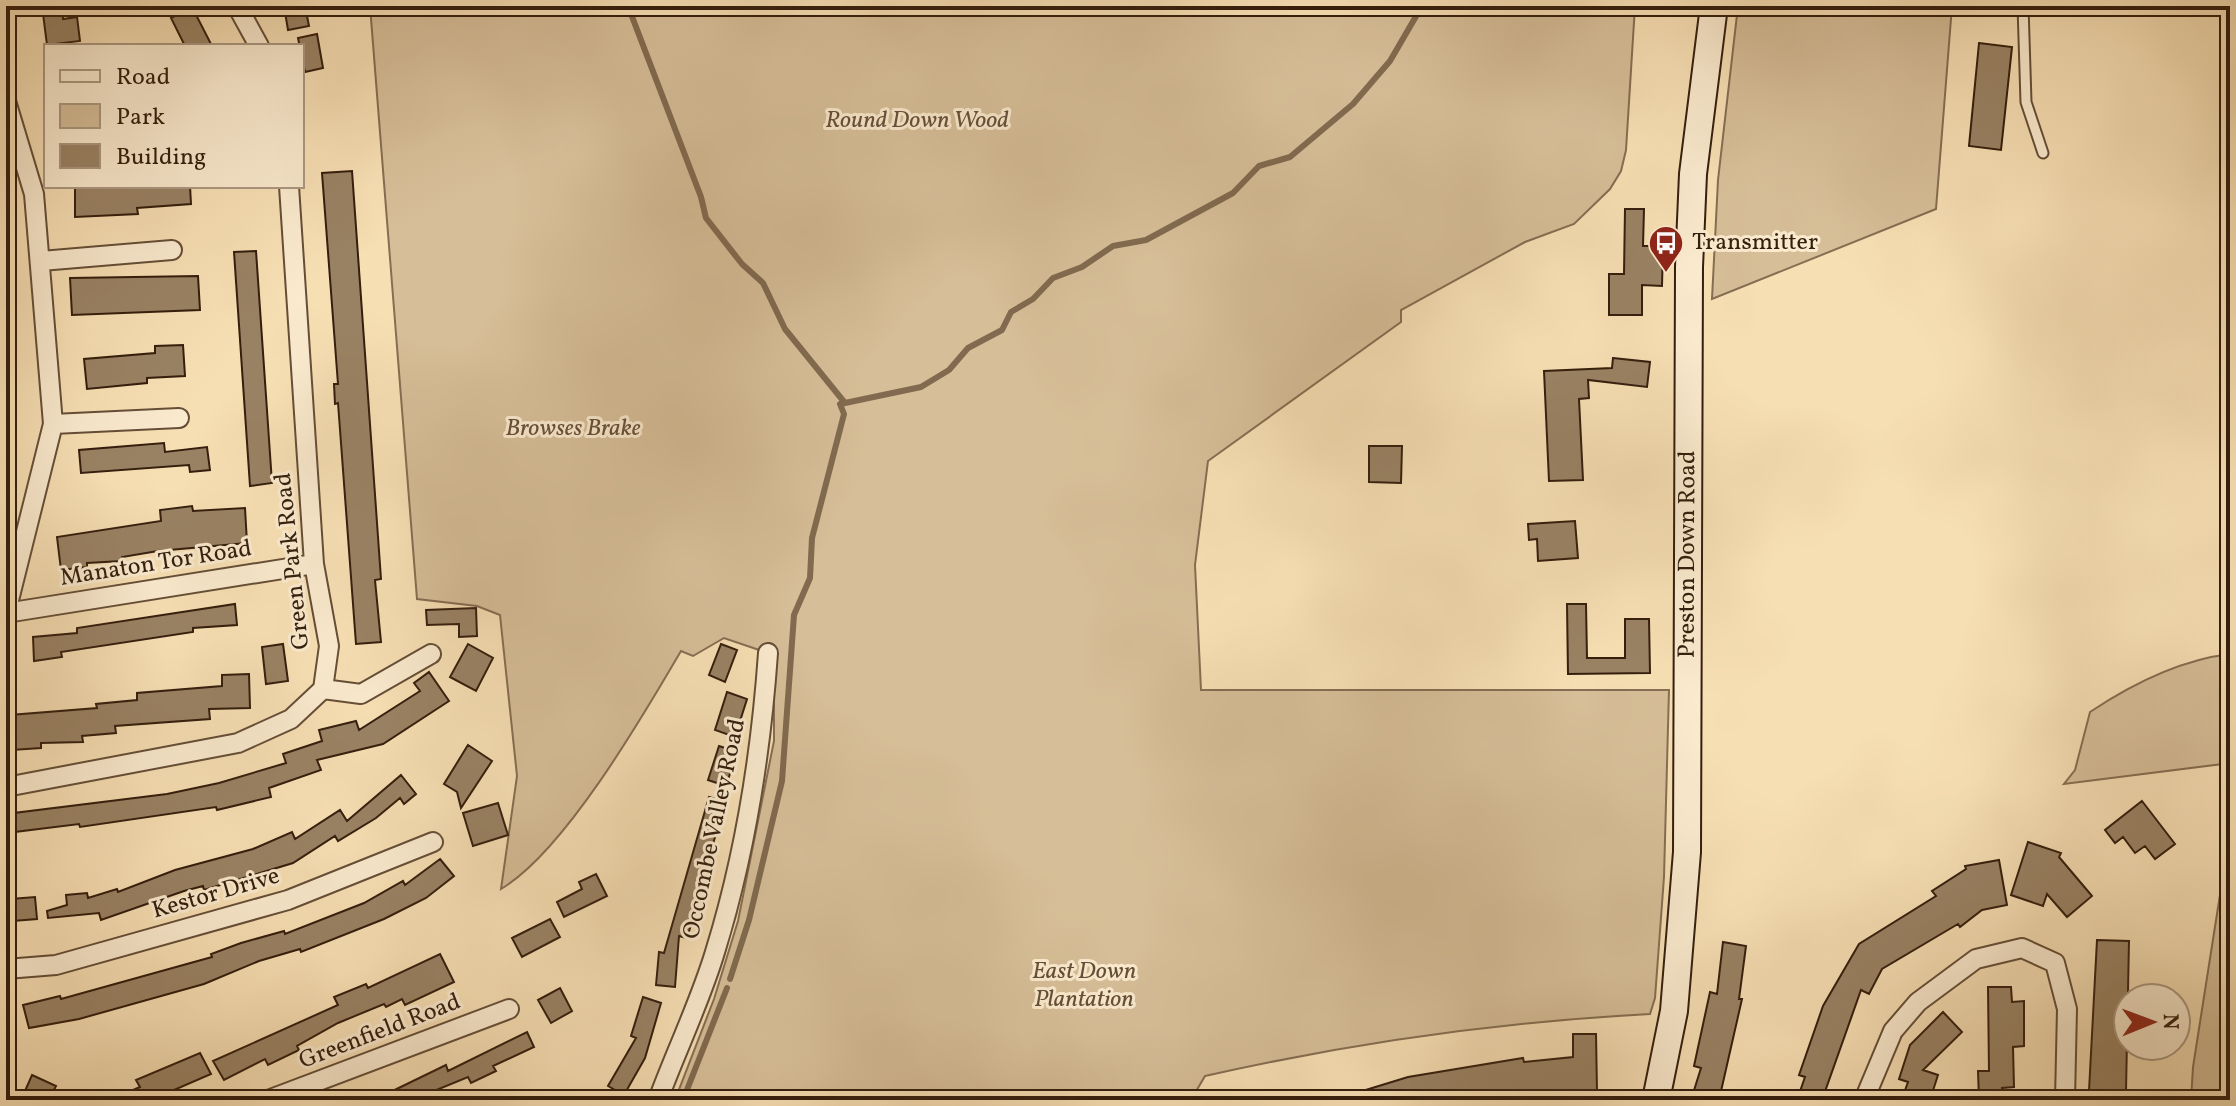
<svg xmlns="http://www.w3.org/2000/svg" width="2236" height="1106" viewBox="0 0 2236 1106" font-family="Vollkorn,serif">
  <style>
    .green { fill: #d6be98; stroke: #856e52; stroke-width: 2 }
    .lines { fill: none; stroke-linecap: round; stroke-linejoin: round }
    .stream { stroke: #816a4f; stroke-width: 6 }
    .building { fill: #998264; stroke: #341e0d; stroke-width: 2 }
    .lane-casing { stroke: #654e37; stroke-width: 13 }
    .street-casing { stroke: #654e37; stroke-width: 22 }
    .secondary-casing { stroke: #341e0d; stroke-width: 30 }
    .lane { stroke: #faeace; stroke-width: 9 }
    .street { stroke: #faeace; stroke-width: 18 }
    .secondary { stroke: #faeace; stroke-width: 26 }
    .labels { text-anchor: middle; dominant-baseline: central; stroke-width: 6; stroke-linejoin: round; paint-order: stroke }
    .park-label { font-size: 24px; font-style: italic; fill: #654e37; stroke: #faeace }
    .poi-label { font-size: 24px; fill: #341e0d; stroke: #faeace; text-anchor: start }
    .street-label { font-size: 24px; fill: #341e0d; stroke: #faeace }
  </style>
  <rect width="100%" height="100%" fill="#f7dfb4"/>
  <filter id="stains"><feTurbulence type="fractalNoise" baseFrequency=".0025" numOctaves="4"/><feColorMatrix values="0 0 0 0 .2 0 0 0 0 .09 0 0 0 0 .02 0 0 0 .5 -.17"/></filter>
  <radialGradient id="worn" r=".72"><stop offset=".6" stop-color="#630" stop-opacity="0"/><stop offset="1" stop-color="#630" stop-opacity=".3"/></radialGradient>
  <path class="green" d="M370 6H1635L1626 150 1621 171 1610 189 1574 224 1525 242 1401 310V322L1208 461 1195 565 1201 690H1669L1664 877 1655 998 1650 1014C1500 1022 1351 1043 1205 1076L1191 1100H675L714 999 738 921 774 741V655L724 638 693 656 681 651C643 716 564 852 501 889L517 776 500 615 477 606 417 599Z
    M1738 6H1952L1936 209 1712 299 1718 180Z
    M2230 654V763L2064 784 2075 770 2090 712C2132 684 2179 660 2230 654Z
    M2230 831V1100H2191L2193 1067Z"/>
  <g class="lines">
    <path class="stream" d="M628 6 701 197 706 218 742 264 763 283 785 329 845 403
      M845 403 921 387 949 370 968 348 1002 330 1011 312 1033 299 1053 278 1082 267 1113 246 1146 240 1233 193 1259 166 1290 157 1353 104 1390 61 1422 6
      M730 979 749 920 782 781 794 615 810 578 812 538 844 414 840 404 845 403
      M683 1100 727 988"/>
  </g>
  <path class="building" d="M42 6H62L63 19 77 17 80 41 47 45Z
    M284 6H305L309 26 288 30Z
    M192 7 212 46H185L171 18Z
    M317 34 323 68 305 72 298 38Z
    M1979 43 2012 47 2001 150 1969 146Z
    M352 171 381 579 375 580 381 642 356 644 338 403 335 404 334 384H338L322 173Z
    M75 186H190L191 204 137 208 138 214 75 217Z
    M1625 209H1644L1643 246H1663L1662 286 1642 285V315H1609V274H1624Z
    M256 251 272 483 250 486 234 252Z
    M198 276 200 310 72 315 70 278Z
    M183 345 185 376 147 378V383L87 389 84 359 155 353V346Z
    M1613 358 1650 362 1647 387 1588 380 1589 398 1579 399 1583 480 1549 481 1544 371 1612 368Z
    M164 443 165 452 207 447 210 470 190 472 189 465 81 473 79 450Z
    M1369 446H1402L1401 483 1369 482Z
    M192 506 193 511 245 508 247 543 158 551 122 557V561L87 563V567L61 570 57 537 161 521 160 510Z
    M1575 521 1578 558 1538 561 1537 539 1529 540 1528 524Z
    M235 604 237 625 193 628V632L61 652 62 657 34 661 33 637 77 633V628Z
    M1567 604H1586L1587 658H1625V619H1649L1650 673 1568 674Z
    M476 608 477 636 459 637V624L427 625 426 610Z
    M283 644 288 681 266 684 262 647Z
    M468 644 493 658 476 691 450 677Z
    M721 644 737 650 725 682 709 675Z
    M429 672 449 701 383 744 317 760 321 770 269 788 271 797 217 810 216 807 80 827 79 824 6 833V814L167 794 219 783 286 763 283 754 322 741 319 730 356 721 359 730 420 691 414 683Z
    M249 674 250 708 209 709 210 719 115 726 116 733 82 736 83 742 41 743V748L12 750 10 715 97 708 96 704 137 700V693L222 686V675Z
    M727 692 747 699 735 737 715 730Z
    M468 745 492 761 461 808 457 792 444 784Z
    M719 746 737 752 726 786 708 780Z
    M401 775 416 794 404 804 400 798 376 818 338 841 335 836 293 863 204 890 203 886 184 891 101 920 99 913 48 918 47 911 67 905 66 895 87 893 88 898 117 889 118 892 175 870 253 849 292 832 295 839 340 810 347 821Z
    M709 797 725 802 711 851 713 852 687 938 679 936 675 987 656 985 659 952 664 953Z
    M2142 801 2175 844 2155 859 2145 846 2135 853 2123 837 2115 843 2105 830Z
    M498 803 508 835 473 846 463 813Z
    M2028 842 2061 853 2059 857 2092 896 2067 917 2047 894 2043 906 2011 895Z
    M440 859 454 876 426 898 384 919 301 952 300 949 259 961 204 984 79 1019 29 1028 23 1005 60 996 61 999 212 957 211 954 241 943 284 931 285 934 364 903 403 881 405 885Z
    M1999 860 2007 905 1982 910 1960 927 1958 924 1882 969 1869 994 1861 990 1822 1100H1797L1805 1077 1799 1075 1823 1006 1859 944 1936 896 1932 891 1966 869 1965 866Z
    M596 874 607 896 564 917 557 902 582 889 579 882Z
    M35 897 37 919 13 921 11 899Z
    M550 919 560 937 522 957 512 938Z
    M2097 940 2129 941 2126 1091H2089Z
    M1723 942 1746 946 1739 999H1742L1719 1100H1691L1701 1068 1694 1066 1710 992 1717 994Z
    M440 954 454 982 405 1005 402 999 386 1007 384 1004 338 1023 297 1046 299 1050 268 1065 265 1059 224 1080 213 1061 338 1005 334 997 366 984 368 988Z
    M1988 987H2011L2012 1002 2024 1001V1046L2013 1047 2014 1087 2002 1088V1100H1979L1978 1071H1989Z
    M560 988 572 1011 551 1023 538 1000Z
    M643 997 661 1003 645 1058 624 1095 608 1086 636 1038 631 1036Z
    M1943 1012 1962 1032 1923 1070 1938 1075 1930 1100 1903 1096 1908 1082 1899 1079 1910 1045Z
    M527 1032 534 1047 493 1066 496 1071 471 1083 468 1077 412 1100H374L446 1065 448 1071Z
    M1573 1034H1596L1597 1092 1542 1095 1541 1090 1493 1100H1346V1096L1408 1077 1523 1058 1524 1062 1573 1057Z
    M200 1053 211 1074 151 1100H110L140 1087 136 1080Z
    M32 1075 56 1086 49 1100H21Z"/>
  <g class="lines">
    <g class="lane-casing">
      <path id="lane" d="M2023 6 2026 102 2043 153"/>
    </g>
    <g class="street-casing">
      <path id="street" d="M237 6 259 46
        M2228 6 2230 13
        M6 101 34 194 53 424 6 612
        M41 261 172 250
        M53 424 179 418
        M6 613 314 564
        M323 689 361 694 431 654
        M6 787 238 743 291 719 323 689 329 646 314 564 289 186
        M6 969 56 965 288 900 433 842
        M268 1100 509 1009
        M658 1100C676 1051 700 1002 715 952 745 855 761 753 768 653
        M1864 1100 1893 1031 1918 1002 1976 959 2022 948 2055 963 2067 1009 2065 1100"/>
    </g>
    <g class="secondary-casing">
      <g id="secondary">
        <path id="s1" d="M1656 1100 1674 1011 1687 852 1689 267 1693 174 1714 6"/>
      </g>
    </g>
    <use href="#lane" class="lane"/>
    <use href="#street" class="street"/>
    <use href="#secondary" class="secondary"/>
  </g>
  <defs>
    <g id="bus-pin" transform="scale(1.8)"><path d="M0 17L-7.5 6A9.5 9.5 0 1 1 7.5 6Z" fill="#8f2418" stroke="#faeace"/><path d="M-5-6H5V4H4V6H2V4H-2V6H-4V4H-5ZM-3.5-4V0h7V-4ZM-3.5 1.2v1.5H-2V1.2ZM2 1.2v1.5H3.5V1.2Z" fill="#fff"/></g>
  </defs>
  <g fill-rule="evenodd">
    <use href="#bus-pin" x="1666" y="243"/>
  </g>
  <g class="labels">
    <g class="park-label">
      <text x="917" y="121">Round Down Wood</text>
      <text x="573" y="429">Browses Brake</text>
      <text x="1084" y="972">East Down<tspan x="1084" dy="28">Plantation</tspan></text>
    </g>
    <g class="poi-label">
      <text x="1692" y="243">Transmitter</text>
    </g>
    <g class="street-label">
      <text stroke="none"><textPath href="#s1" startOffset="548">Preston Down Road</textPath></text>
      <text transform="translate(293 561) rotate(-96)">Green Park Road</text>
      <text transform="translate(156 564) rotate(-9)">Manaton Tor Road</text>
      <text transform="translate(715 829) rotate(-78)">Occombe Valley Road</text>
      <text transform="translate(216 894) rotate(-16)">Kestor Drive</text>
      <text transform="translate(380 1032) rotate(-21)">Greenfield Road</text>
    </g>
  </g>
  <rect width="2236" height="1106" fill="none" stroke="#f7dfb4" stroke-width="32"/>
  <rect x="8" y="8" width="2220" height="1090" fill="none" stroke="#341e0d" stroke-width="4"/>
  <rect x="16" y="16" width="2204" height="1074" fill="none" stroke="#341e0d" stroke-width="2"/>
  <rect x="44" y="44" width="260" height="144" fill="#faeace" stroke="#ab9881" stroke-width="2"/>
  <rect x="60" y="70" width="40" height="12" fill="#faeace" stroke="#ab9881" stroke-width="2"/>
  <text x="116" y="84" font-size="24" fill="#341e0d">Road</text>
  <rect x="60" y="104" width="40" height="24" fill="#d6be98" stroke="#ab9881" stroke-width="2"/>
  <text x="116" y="124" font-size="24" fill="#341e0d">Park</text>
  <rect x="60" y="144" width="40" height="24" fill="#998264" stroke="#ab9881" stroke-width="2"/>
  <text x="116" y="164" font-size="24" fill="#341e0d">Building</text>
  <g transform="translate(2152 1022) rotate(89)"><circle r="38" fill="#faeace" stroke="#ab9881" stroke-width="2"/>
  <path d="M0-6L14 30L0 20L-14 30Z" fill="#8f2418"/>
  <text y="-12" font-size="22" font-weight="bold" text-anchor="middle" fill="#341e0d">N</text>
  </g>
  <rect width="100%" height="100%" filter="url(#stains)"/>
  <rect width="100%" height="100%" fill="url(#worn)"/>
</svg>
